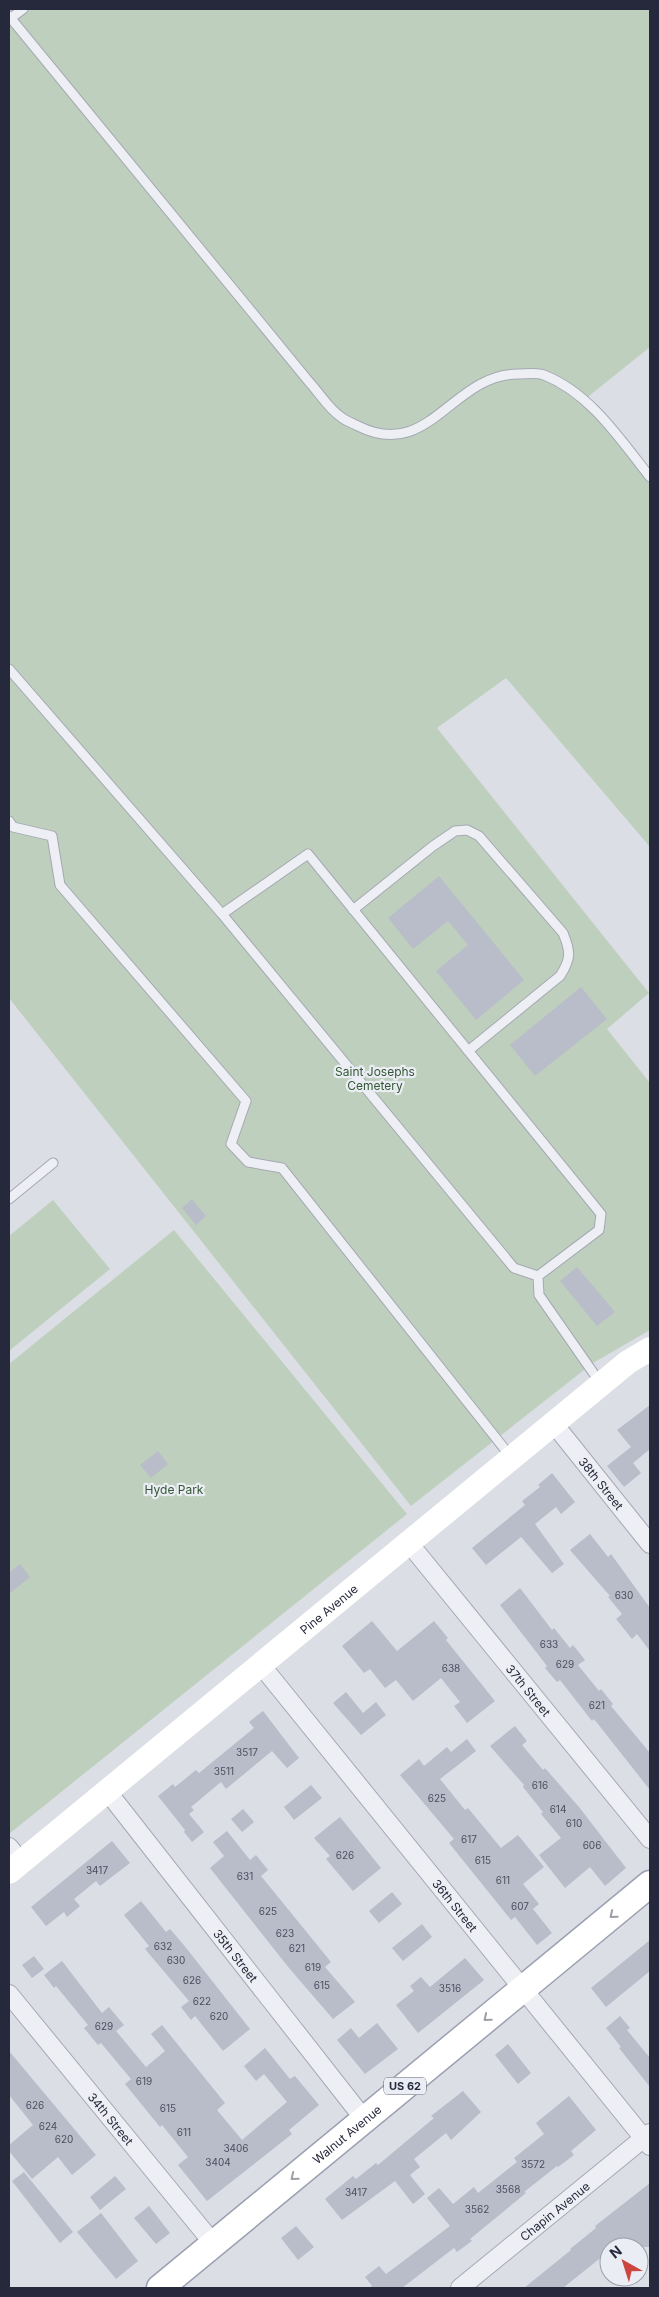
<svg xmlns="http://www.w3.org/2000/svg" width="659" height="2297" viewBox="0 0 659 2297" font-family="Inter,sans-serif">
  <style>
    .green { fill: #bed0bd }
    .building { fill: #b9bcc9 }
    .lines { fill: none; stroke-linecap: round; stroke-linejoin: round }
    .lane-casing { stroke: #a5a8b3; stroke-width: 11 }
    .street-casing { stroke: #a5a8b3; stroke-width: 20 }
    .primary-casing { stroke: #9ba0b1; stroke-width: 29 }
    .lane { stroke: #eeeff4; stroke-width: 9 }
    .street { stroke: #eeeff4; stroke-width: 18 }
    .secondary { stroke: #fff; stroke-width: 24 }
    .primary { stroke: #fff; stroke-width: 26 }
    .oneway { stroke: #9d9fa7 }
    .labels { text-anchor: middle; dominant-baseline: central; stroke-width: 4.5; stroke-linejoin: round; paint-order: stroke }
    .number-label { font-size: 10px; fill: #4b4e5f }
    .shield { fill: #ebedf4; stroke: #616473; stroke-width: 1 }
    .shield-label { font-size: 11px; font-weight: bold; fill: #26293c }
    .park-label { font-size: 12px; fill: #335733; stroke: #ebedf4 }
    .street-label { font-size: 12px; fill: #26293c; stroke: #ebedf4 }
  </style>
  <rect width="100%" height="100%" fill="#dcdee6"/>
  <path class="green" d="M9 9H650V347L584 400 650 484V847L506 678 437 728 649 993 607 1029 650 1083V1330L593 1363 411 1506 9 998Z
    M53 1200 110 1269 9 1351V1236Z
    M174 1230 407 1514 9 1834V1364Z"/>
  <path class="building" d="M439 876 524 980 476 1020 436 971 468 945 448 921 413 949 388 918Z
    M581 987 607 1019 535 1076 510 1045Z
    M192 1199 206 1216 196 1225 182 1208Z
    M577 1267 615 1312 597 1326 560 1281Z
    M650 1405V1449L633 1463 641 1473 624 1487 607 1466 631 1447 617 1430Z
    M158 1451 168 1464 151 1478 140 1465Z
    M552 1473 575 1502 561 1514 556 1507 535 1524 564 1564 552 1573 521 1537 486 1565 472 1548 525 1505 522 1501 540 1487 538 1485Z
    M590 1534 608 1557 611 1554 650 1608V1651L637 1634 632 1639 616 1619 622 1614 608 1597 610 1596 570 1550Z
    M20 1564 30 1577 9 1594V1573Z
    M520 1588 552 1630 554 1628 570 1648 573 1645 585 1660 578 1665 599 1691 601 1689 613 1704 611 1706 650 1753V1790L594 1719 592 1721 560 1680 557 1682 545 1668 547 1666 500 1605Z
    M372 1621 397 1651 434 1621 448 1638 446 1640 495 1701 467 1723 454 1706 460 1702 441 1678 413 1701 396 1680 385 1688 370 1669 364 1673 342 1646Z
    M346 1692 363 1713 376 1702 386 1715 361 1735 333 1703Z
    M263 1711 299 1758 287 1768 272 1751 226 1789 221 1782 191 1807 194 1810 189 1814 204 1832 192 1842 184 1832 185 1830 158 1796 173 1784 175 1787 196 1770 199 1773 254 1728 249 1722Z
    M515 1726 527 1741 522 1745 543 1770 545 1768 579 1807 626 1868 605 1886 590 1867 565 1888 539 1855 561 1838 541 1814 543 1812 523 1787 524 1785 490 1746Z
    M467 1739 476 1751 440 1779 465 1810 468 1808 501 1848 518 1835 544 1867 523 1884 539 1904 533 1909 552 1933 537 1945 515 1917 511 1920 449 1843 454 1839 400 1775 419 1759 424 1766 447 1747 451 1752Z
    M311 1785 322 1798 294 1820 284 1807Z
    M243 1809 254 1822 242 1832 231 1819Z
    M340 1817 381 1868 353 1891 326 1859 330 1856 314 1838Z
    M227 1831 250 1860 256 1855 268 1870 261 1876 331 1962 325 1967 355 2002 333 2019 289 1968 210 1868 224 1856 213 1842Z
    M112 1841 130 1863 100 1886 96 1881 74 1899 80 1906 67 1917 64 1912 46 1926 31 1907Z
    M392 1892 402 1904 379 1923 369 1911Z
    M141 1901 166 1932 170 1929 183 1944 250 2029 223 2051 195 2016 191 2020 181 2007 189 2001 145 1949 149 1946 124 1915Z
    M422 1924 432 1937 403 1961 392 1948Z
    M650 1940V1971L606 2007 591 1988Z
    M34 1956 44 1969 32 1978 22 1965Z
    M465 1958 484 1980 418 2033 396 2005 414 1991 410 1986 421 1977 430 1987Z
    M62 1961 102 2013 109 2007 124 2025 116 2031 146 2067 165 2051 151 2034 162 2025 225 2103 217 2110 242 2140 287 2102 264 2074 256 2081 244 2066 265 2048 290 2079 295 2076 319 2105 289 2130 292 2134 207 2201 178 2165 188 2157 162 2125 160 2127 125 2084 131 2079 101 2043 98 2045 84 2028 88 2025 56 1986 54 1988 44 1975Z
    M620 2016 630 2028 627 2030 650 2058V2087L619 2048 621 2047 606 2028Z
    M377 2023 398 2049 365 2074 337 2040 351 2028 359 2038Z
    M508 2044 531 2073 518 2084 495 2055Z
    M9 2051 96 2155 72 2175 58 2157 32 2179 9 2151V2145L33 2125 9 2095Z
    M463 2091 481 2112 451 2140 446 2133 414 2159 420 2167 410 2175 425 2194 413 2204 395 2181 342 2220 325 2199 353 2176 356 2179 376 2163 378 2165 434 2118 431 2116Z
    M569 2096 596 2130 571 2151 574 2155 558 2167 557 2166 524 2192 526 2193 470 2239 472 2241 457 2252 454 2248 402 2288H369L372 2286 365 2277 379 2266 386 2274 450 2226 427 2198 439 2188 453 2204 474 2187 478 2193 517 2162 514 2158 544 2134 536 2123Z
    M24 2172 73 2232 60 2243 12 2181Z
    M115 2176 126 2189 100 2210 90 2197Z
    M650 2183V2247H629L623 2240 614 2247H609V2251L563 2288H524L571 2250 570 2249 596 2228 595 2226Z
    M149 2206 170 2233 156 2244 134 2218Z
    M101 2213 138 2261 116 2279 77 2232Z
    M296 2226 314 2247 298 2260 281 2238Z"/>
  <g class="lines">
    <g class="lane-casing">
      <path id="lane" d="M9 16 310 383C320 394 329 409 341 417 346 421 352 423 358 426 429 462 452 374 518 374 526 374 537 372 544 375 590 393 620 439 650 477
        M11 18 23 9
        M9 669 222 914
        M9 821 13 827 52 836 60 885 246 1101 231 1144 248 1162 282 1168 511 1457
        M353 910 433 846 455 831 467 830 479 836 563 933C571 952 571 959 560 976L468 1051
        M9 1199 53 1163
        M538 1276 514 1268 222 914 308 854 601 1214 599 1230 538 1276 539 1295 601 1384"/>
    </g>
    <g class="street-casing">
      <g id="street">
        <path id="s1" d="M554 1424 650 1544"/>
        <path id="s2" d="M408 1542 650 1839"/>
        <path id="s3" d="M261 1665 650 2146"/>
        <path id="s4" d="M107 1791 364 2119"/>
        <path d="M9 1847 21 1862"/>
        <path id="s5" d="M9 1994 213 2243"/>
        <path id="s6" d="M460 2288 650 2133"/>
      </g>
    </g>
    <g class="primary-casing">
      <g id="primary">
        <path id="s8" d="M160 2288 650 1884"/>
      </g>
    </g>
    <use href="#lane" class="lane"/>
    <use href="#street" class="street"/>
    <path class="secondary" id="s7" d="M9 1872 628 1362 650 1349"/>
    <use href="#primary" class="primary"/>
  </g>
  <defs><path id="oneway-chevron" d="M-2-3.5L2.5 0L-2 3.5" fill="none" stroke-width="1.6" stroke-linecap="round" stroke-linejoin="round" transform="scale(1.25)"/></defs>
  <g class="oneway">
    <use href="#oneway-chevron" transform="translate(613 1915) rotate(141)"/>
    <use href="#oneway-chevron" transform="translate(487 2018) rotate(140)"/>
    <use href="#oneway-chevron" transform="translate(294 2177) rotate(141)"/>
  </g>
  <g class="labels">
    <g class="number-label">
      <text x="624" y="1595">630</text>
      <text x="549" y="1644">633</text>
      <text x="565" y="1664">629</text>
      <text x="451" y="1668">638</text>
      <text x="597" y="1705">621</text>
      <text x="247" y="1752">3517</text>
      <text x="224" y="1771">3511</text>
      <text x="540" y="1785">616</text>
      <text x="437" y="1798">625</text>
      <text x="558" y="1809">614</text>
      <text x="574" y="1823">610</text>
      <text x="469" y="1839">617</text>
      <text x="592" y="1845">606</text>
      <text x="345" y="1855">626</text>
      <text x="483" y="1860">615</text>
      <text x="97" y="1870">3417</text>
      <text x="245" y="1876">631</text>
      <text x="503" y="1880">611</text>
      <text x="520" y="1906">607</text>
      <text x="268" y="1911">625</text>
      <text x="285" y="1933">623</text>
      <text x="163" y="1946">632</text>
      <text x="297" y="1948">621</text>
      <text x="176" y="1960">630</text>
      <text x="313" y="1967">619</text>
      <text x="192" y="1980">626</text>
      <text x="322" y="1985">615</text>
      <text x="450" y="1988">3516</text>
      <text x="202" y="2001">622</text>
      <text x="219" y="2016">620</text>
      <text x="104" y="2026">629</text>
      <text x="144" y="2081">619</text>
      <text x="35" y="2105">626</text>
      <text x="168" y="2108">615</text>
      <text x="48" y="2126">624</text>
      <text x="184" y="2132">611</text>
      <text x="64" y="2139">620</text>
      <text x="236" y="2148">3406</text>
      <text x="218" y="2162">3404</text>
      <text x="533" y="2164">3572</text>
      <text x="508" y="2189">3568</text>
      <text x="356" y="2192">3417</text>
      <text x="477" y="2209">3562</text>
    </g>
    <rect class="shield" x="384" y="2077.5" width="42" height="17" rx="4"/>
    <g class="shield-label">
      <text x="405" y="2086">US 62</text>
    </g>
    <g class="park-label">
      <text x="375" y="1071">Saint Josephs<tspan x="375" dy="14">Cemetery</tspan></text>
      <text x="174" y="1489">Hyde Park</text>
    </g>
    <g class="street-label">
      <text stroke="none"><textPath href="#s1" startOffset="76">38th Street</textPath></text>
      <text stroke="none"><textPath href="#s7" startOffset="414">Pine Avenue</textPath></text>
      <text stroke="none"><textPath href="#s2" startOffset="191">37th Street</textPath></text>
      <text stroke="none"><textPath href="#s3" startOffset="309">36th Street</textPath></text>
      <text stroke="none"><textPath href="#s4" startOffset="209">35th Street</textPath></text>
      <text stroke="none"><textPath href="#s5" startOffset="161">34th Street</textPath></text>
      <text stroke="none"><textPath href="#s8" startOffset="242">Walnut Avenue</textPath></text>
      <text stroke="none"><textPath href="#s6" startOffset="122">Chapin Avenue</textPath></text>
    </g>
  </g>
  <rect width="659" height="2297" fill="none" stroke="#26293c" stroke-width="20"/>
  <g transform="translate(624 2262) rotate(321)"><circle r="24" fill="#ebedf4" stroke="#9c9faa"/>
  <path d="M0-4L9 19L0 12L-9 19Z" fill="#cc463f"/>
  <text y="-8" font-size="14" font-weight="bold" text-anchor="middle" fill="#26293c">N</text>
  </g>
</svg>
